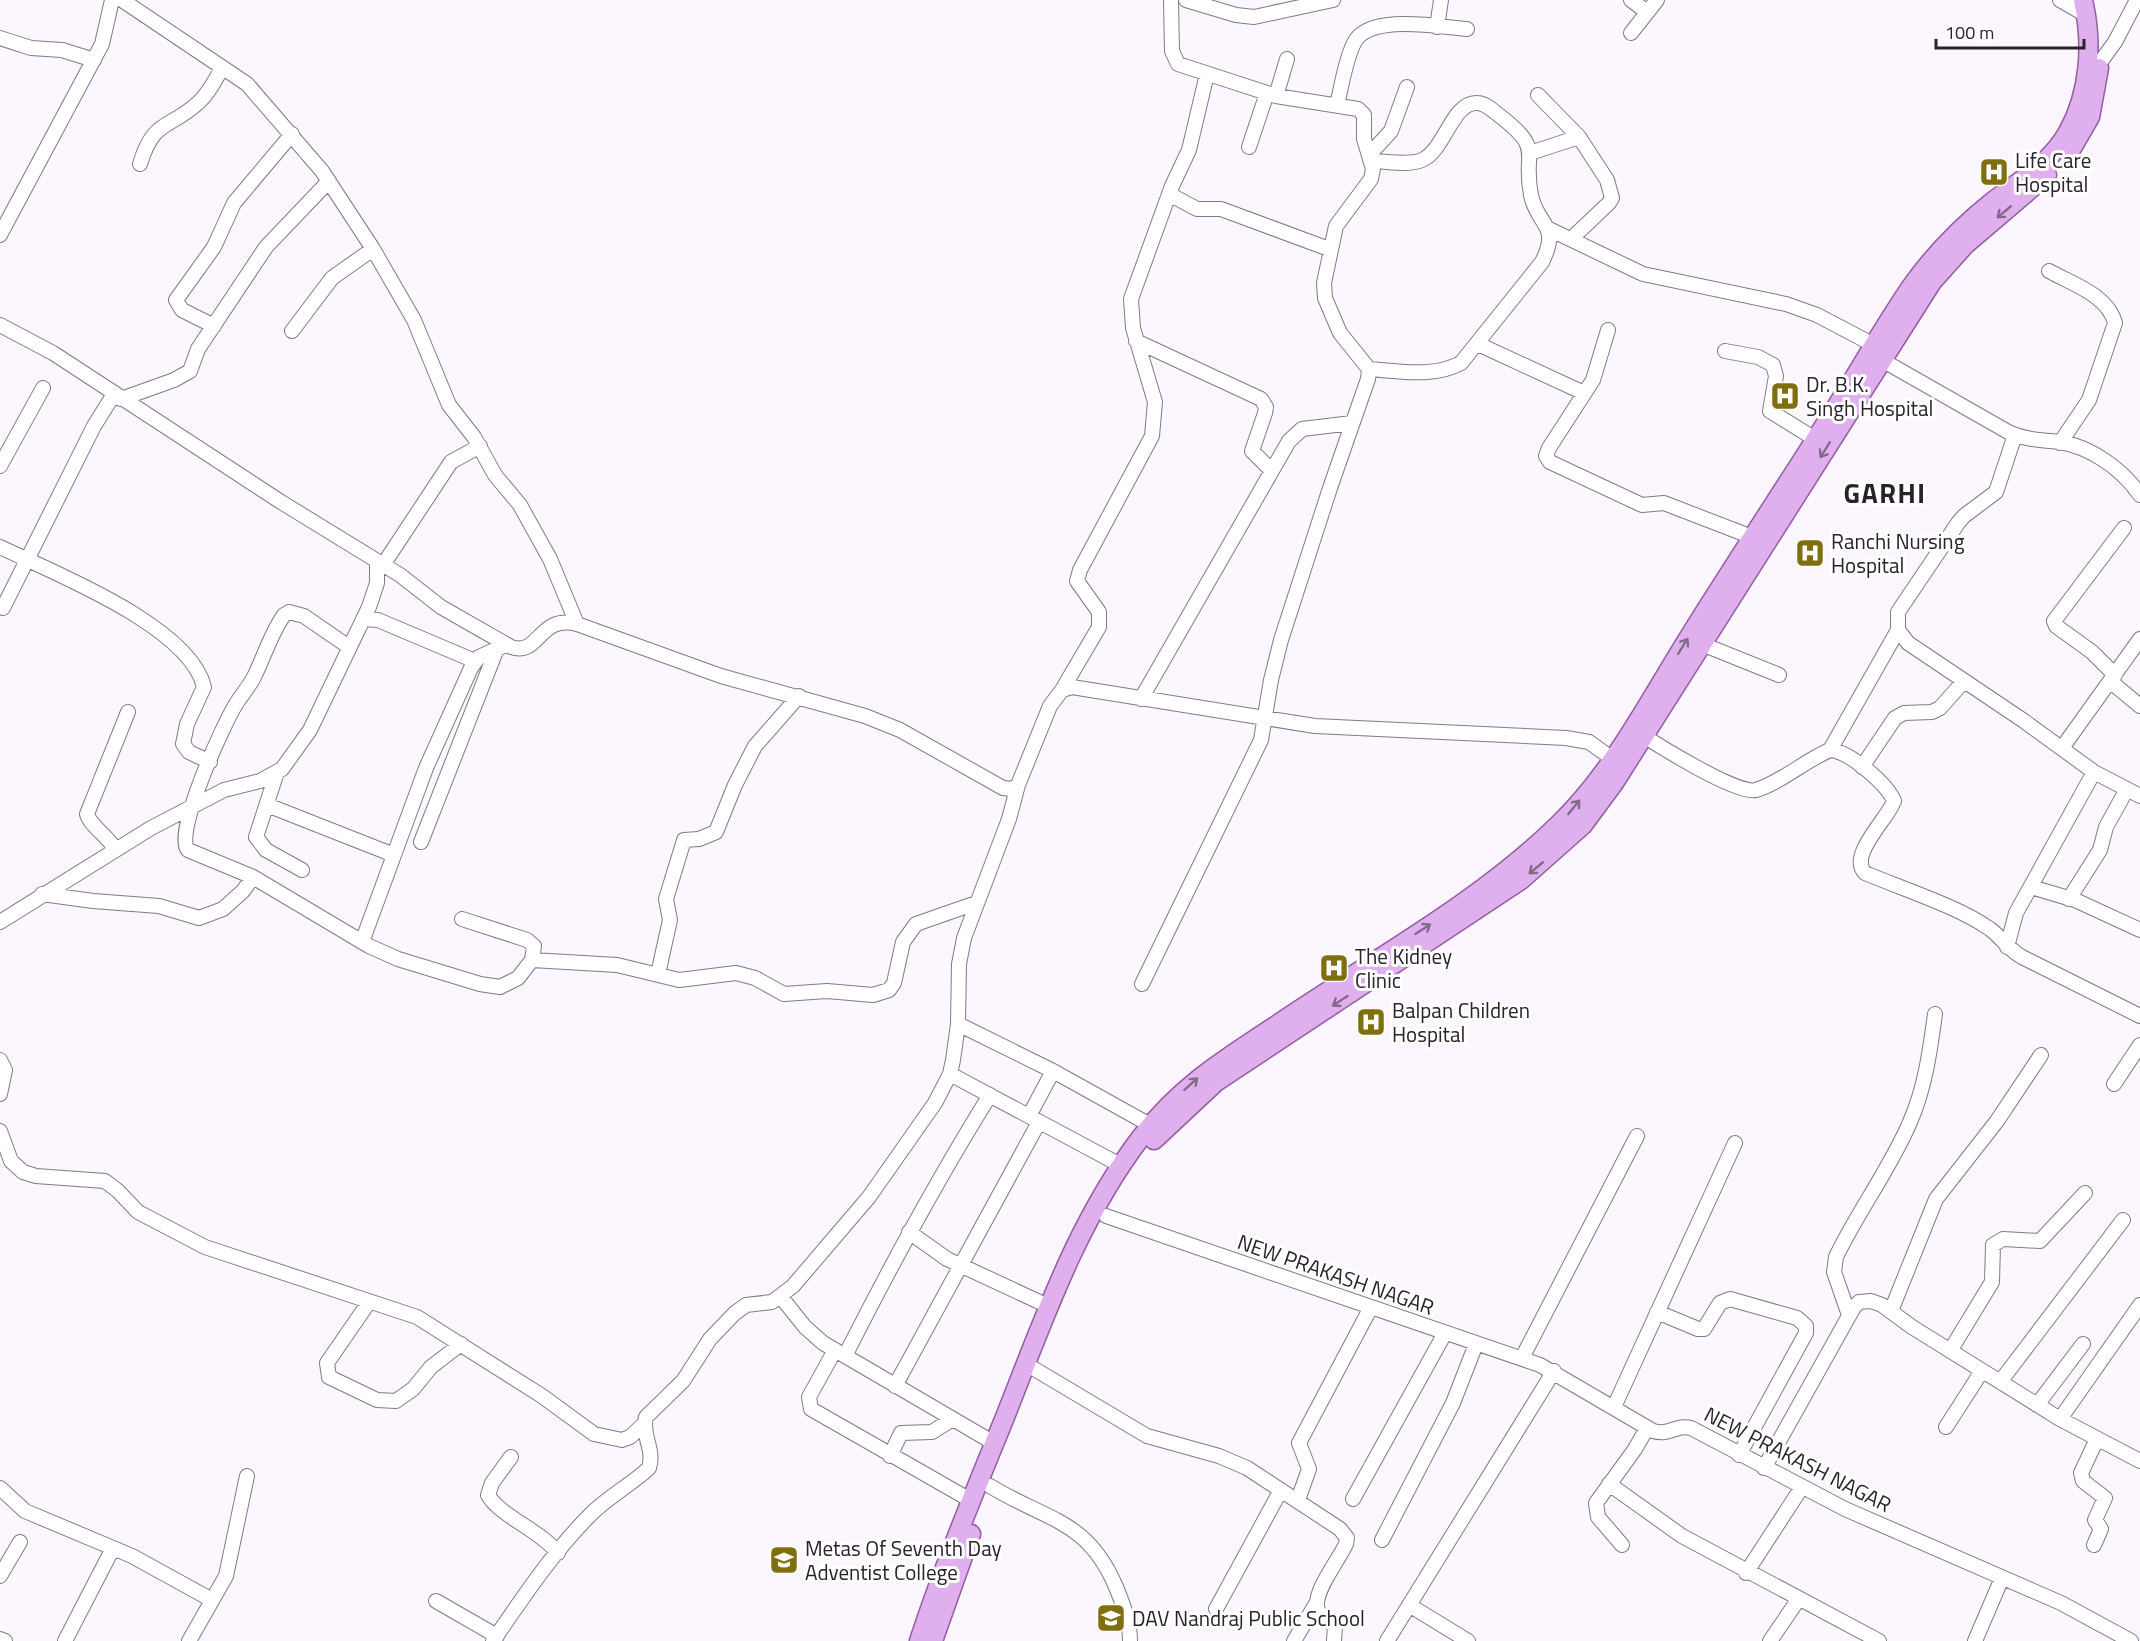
<svg xmlns="http://www.w3.org/2000/svg" width="2140" height="1641" viewBox="0 0 2140 1641" font-family="'Titillium Web',sans-serif">
  <style>
    .lines { fill: none; stroke-linecap: round; stroke-linejoin: round }
    .minor-casing { stroke: #827a85; stroke-width: 16 }
    .major-casing { stroke: #925da1; stroke-width: 21 }
    .minor { stroke: #fff; stroke-width: 14 }
    .major { stroke: #e0b0ee; stroke-width: 18 }
    .oneway { stroke: #846a8b }
    .labels { text-anchor: middle; dominant-baseline: central; stroke-width: 6; stroke-linejoin: round; paint-order: stroke }
    .poi-label { font-size: 21px; fill: #272328; stroke: #fff; text-anchor: start }
    .street-label { font-size: 21px; fill: #272328; stroke: #fff }
    .district-label { font-size: 27px; font-weight: bold; letter-spacing: 1.5px; fill: #272328; stroke: #fff }
  </style>
  <rect width="100%" height="100%" fill="#fcf6fe"/>
  <g class="lines">
    <g class="minor-casing">
      <path id="minor" d="M122 0 247 84 322 171 373 249 414 320 449 405 474 437 495 475 520 505 550 559 577 624
        M1186 0 1236 15 1254 17 1333 0
        M1631 0 1647 12
        M2060 0 2086 15
        M1437 27 1441 0
        M1631 33 1657 0
        M0 38 31 48 62 50 94 60
        M2099 64 2115 42 2137 0
        M1538 95 1579 137
        M1276 96 1287 59
        M1337 105C1342 85 1345 61 1354 43 1369 13 1439 27 1467 29
        M1249 147 1267 93
        M1530 153 1579 137 1607 180 1612 198 1609 203 1571 239
        M1369 155 1391 131 1407 87
        M140 164C154 118 169 130 199 102 210 92 215 80 222 68
        M1169 194 1197 209H1221L1329 249
        M1549 229 1643 274 1786 304 1817 315 1874 345
        M0 235 102 44 112 0
        M2049 271C2072 284 2108 295 2115 323L2089 400 2060 443
        M0 325 53 353 281 502 400 575 441 607 511 647C540 657 538 614 577 624L721 676 865 716 900 730 1003 788 1012 789 1018 785 1050 706 1062 690 1072 687 1315 726 1566 738 1589 742 1621 765
        M214 326 182 310 176 300 214 247 234 203 292 134
        M1608 330 1593 380 1549 448 1546 456 1550 462 1642 505 1664 503 1752 537
        M292 331 332 278 373 249
        M1136 341 1261 399 1266 407 1265 413 1252 451 1271 470
        M1478 344 1584 393
        M1725 351 1758 357 1773 365 1776 376 1770 411 1815 439
        M1882 360 2010 433C2027 440 2042 440 2060 442 2091 447 2122 469 2140 495
        M1369 369C1400 371 1433 378 1461 363L1542 262C1561 224 1537 226 1531 195 1522 151 1545 151 1500 116 1493 111 1486 103 1477 103 1452 102 1445 150 1422 160 1408 166 1387 161 1372 161
        M121 399 174 380 190 371 198 349 266 247 329 181
        M2015 435 1996 492 1964 516 1958 523 1898 612V630L1908 643 2024 721 2094 772 2140 796
        M0 466 43 388
        M0 547C52 572 190 626 204 687L187 724 183 744 189 752 210 762
        M383 565 451 462 480 446
        M3 608 94 426 114 394
        M363 619 378 620 475 661
        M1702 644 1779 675
        M349 647 304 616 289 612 284 615C271 633 264 657 254 677 249 687 242 694 236 704 224 723 173 834 188 850L253 877 369 946 398 959 480 984 500 987 518 978 532 960 617 965 679 980 736 973 755 978 784 994 827 991 873 995 889 990 894 983 903 942 916 924 976 903
        M2115 675 2092 652 2056 626 2054 621 2124 528
        M2110 681 2140 706
        M1062 690 1099 627V612L1077 581 1080 570 1152 436 1155 402 1133 328 1131 299 1172 186 1189 150 1207 74
        M1141 699 1289 441 1302 429 1352 423
        M1636 731C1656 744 1737 795 1756 790 1780 783 1806 760 1830 750 1849 751 1887 784 1894 801 1887 820 1848 855 1865 873 1903 889 1957 906 1990 929 2002 938 2009 950 2022 957L2140 1016
        M2062 748 2140 639
        M1830 750 1898 630
        M1862 767 1895 718 1904 713 1932 712 1940 708 1964 681
        M277 772 256 837 266 850 302 870
        M267 805 394 855
        M421 842 496 651
        M115 849C108 836 90 826 87 814L128 712
        M2031 887 2075 900 2140 930
        M42 894 93 901 159 906 199 918 223 909 243 891 253 877
        M2069 899 2100 850 2106 827 2127 789
        M462 919 527 940 534 946 532 960
        M0 922 151 828 224 790 260 781 282 769 310 730 369 607 377 583V562
        M362 942 426 768 471 668 479 657 506 645
        M2007 947 2016 913 2094 772
        M658 974 670 920 666 899 684 840 699 839 716 832 735 785 755 746 799 696
        M1142 984 1261 740 1271 680 1281 640 1330 488 1368 379 1369 369 1340 333 1325 298 1324 283 1336 226 1371 179 1373 169 1364 139V115L1358 109 1276 96 1178 64 1172 51 1171 0
        M958 1024 1053 1071 1152 1126
        M0 1060 5 1070 0 1094
        M950 1074 1122 1166
        M2114 1084 2140 1045
        M1029 1116 1053 1071
        M0 1131 11 1161 23 1172 36 1176 105 1181 118 1191 138 1212 205 1247 417 1317 542 1396 594 1434 622 1440 630 1437 644 1424
        M1106 1216 1540 1365 1653 1431C1671 1436 1675 1424 1691 1428L1845 1509 2061 1603 2131 1641
        M909 1232 947 1259 1048 1306
        M781 1297 805 1327 823 1343 994 1443
        M369 1302 327 1363 329 1377 377 1400 396 1401 413 1389 431 1367 461 1344
        M1891 1311 1936 1199 1997 1121 2041 1055
        M1657 1312 1698 1329H1704L1720 1303 1730 1299 1797 1318 1806 1326V1333L1739 1455
        M1849 1315 1834 1272 1836 1257C1858 1211 1890 1169 1910 1122 1925 1088 1930 1051 1935 1014
        M835 1350 809 1397 811 1409 972 1501
        M1950 1351 1992 1282 1993 1245 2003 1239 2040 1241 2085 1193
        M845 1356C890 1267 937 1180 990 1095
        M1522 1358 1637 1136
        M1026 1364 1147 1436 1219 1456 1247 1468 1340 1529 1347 1538 1346 1544C1339 1560 1311 1594 1318 1610 1320 1617 1330 1621 1335 1627L1334 1641
        M2000 1382 2123 1220
        M895 1386 1039 1122
        M2037 1405 2083 1344
        M1614 1407 1735 1143
        M2060 1419 2140 1305
        M1946 1427 1982 1371
        M890 1456 901 1433 932 1432 951 1420
        M511 1457 492 1483 488 1495C500 1516 541 1531 558 1553
        M1764 1468 1854 1307 1859 1302 1871 1301 1882 1305 1912 1327 2060 1419 2140 1461
        M1609 1484 1682 1536 1879 1641
        M990 1486C1047 1521 1087 1519 1116 1587 1123 1604 1130 1622 1130 1641
        M0 1488 25 1511 132 1556 212 1600
        M1353 1499 1445 1333
        M1298 1500 1309 1469 1299 1443 1370 1309
        M1382 1540 1453 1403 1476 1344
        M1622 1545 1598 1517 1596 1503 1635 1449 1647 1428
        M2094 1545 2101 1529 2095 1520 2105 1498 2083 1481 2081 1473 2097 1439
        M1746 1573 1802 1487
        M0 1576 20 1542
        M436 1601 497 1636
        M1409 1605 1468 1641
        M1216 1609 1281 1490
        M0 1639 5 1641
        M65 1641 113 1548
        M189 1641 226 1576 247 1476
        M493 1641C523 1597 554 1551 591 1514 609 1496 631 1485 649 1468 655 1449 641 1435 646 1417L683 1381 710 1339 735 1313 746 1305 772 1302 793 1286 869 1197 935 1103 950 1074 953 1060 958 1024 959 964 964 938 1009 819 1018 785
        M1294 1641 1317 1602
        M1387 1641 1554 1371
        M1770 1641 1798 1600
        M1975 1641 2002 1578"/>
    </g>
    <g class="major-casing">
      <path id="major" d="M2072 148 2090 117 2099 68
        M1154 1140 1216 1082 1521 880 1583 825 1614 783 1932 282 1965 245 2047 175
        M919 1641C944 1565 975 1491 1005 1417 1043 1321 1078 1219 1142 1136 1185 1081 1229 1057 1287 1018 1378 957 1479 902 1558 825 1613 772 1649 701 1689 637 1739 557 1791 479 1841 399 1865 361 1887 321 1913 284 1936 252 1961 227 1992 202 2020 180 2050 164 2068 132 2090 92 2093 43 2083 0
        M933 1641 971 1534"/>
    </g>
    <use href="#minor" class="minor"/>
    <use href="#major" class="major"/>
  </g>
  <defs><path id="oneway-shaft" d="M-6 0H5M1.5-3L5.5 0L1.5 3" fill="none" stroke-width="1.6" stroke-linecap="round" stroke-linejoin="round" transform="scale(1.5)"/></defs>
  <g class="oneway">
    <use href="#oneway-shaft" transform="translate(2004 212) rotate(140)"/>
    <use href="#oneway-shaft" transform="translate(1825 450) rotate(122)"/>
    <use href="#oneway-shaft" transform="translate(1683 646) rotate(-58)"/>
    <use href="#oneway-shaft" transform="translate(1574 807) rotate(-51)"/>
    <use href="#oneway-shaft" transform="translate(1536 868) rotate(140)"/>
    <use href="#oneway-shaft" transform="translate(1423 929) rotate(-33)"/>
    <use href="#oneway-shaft" transform="translate(1340 1001) rotate(147)"/>
    <use href="#oneway-shaft" transform="translate(1191 1084) rotate(-42)"/>
  </g>
  <defs>
    <g id="hospital-square" transform="scale(1.5)"><rect x="-9" y="-9" width="18" height="18" rx="4" fill="#7f6f0e" stroke="#fff"/><path d="M-5-5h3v3.5h4V-5h3V5h-3V1.5h-4V5h-3Z" fill="#fff"/></g>
    <g id="university-square" transform="scale(1.5)"><rect x="-9" y="-9" width="18" height="18" rx="4" fill="#7f6f0e" stroke="#fff"/><path d="M0-5L7-2L0 1L-7-2ZM-4 1L0 2.5L4 1V4Q0 6-4 4Z" fill="#fff"/></g>
    <g id="school-square" transform="scale(1.5)"><rect x="-9" y="-9" width="18" height="18" rx="4" fill="#7f6f0e" stroke="#fff"/><path d="M0-5L7-2L0 1L-7-2ZM-4 1L0 2.5L4 1V4Q0 6-4 4Z" fill="#fff"/></g>
  </defs>
  <g fill-rule="evenodd">
    <use href="#hospital-square" x="1994" y="172"/>
    <use href="#hospital-square" x="1785" y="396"/>
    <use href="#hospital-square" x="1810" y="553"/>
    <use href="#hospital-square" x="1334" y="968"/>
    <use href="#hospital-square" x="1371" y="1022"/>
    <use href="#university-square" x="784" y="1560"/>
    <use href="#school-square" x="1111" y="1618"/>
  </g>
  <g class="labels">
    <g class="poi-label">
      <text x="2015" y="160">Life Care<tspan x="2015" dy="24">Hospital</tspan></text>
      <text x="1806" y="384">Dr. B.K.<tspan x="1806" dy="24">Singh Hospital</tspan></text>
      <text x="1831" y="541">Ranchi Nursing<tspan x="1831" dy="24">Hospital</tspan></text>
      <text x="1355" y="956">The Kidney<tspan x="1355" dy="24">Clinic</tspan></text>
      <text x="1392" y="1010">Balpan Children<tspan x="1392" dy="24">Hospital</tspan></text>
      <text x="805" y="1548">Metas Of Seventh Day<tspan x="805" dy="24">Adventist College</tspan></text>
      <text x="1132" y="1618">DAV Nandraj Public School</text>
    </g>
    <g class="street-label">
      <text transform="translate(1336 1274) rotate(19)">NEW PRAKASH NAGAR</text>
      <text transform="translate(1798 1459) rotate(27)">NEW PRAKASH NAGAR</text>
    </g>
    <g class="district-label">
      <text x="1885" y="492">GARHI</text>
    </g>
  </g>
  <path d="M1936 39v9h148v-9" fill="none" stroke="#272328" stroke-width="3"/>
  <text x="1945" y="39" font-size="18" fill="#272328" stroke="#ffffff" stroke-width="4.5" paint-order="stroke">100 m</text>
</svg>
